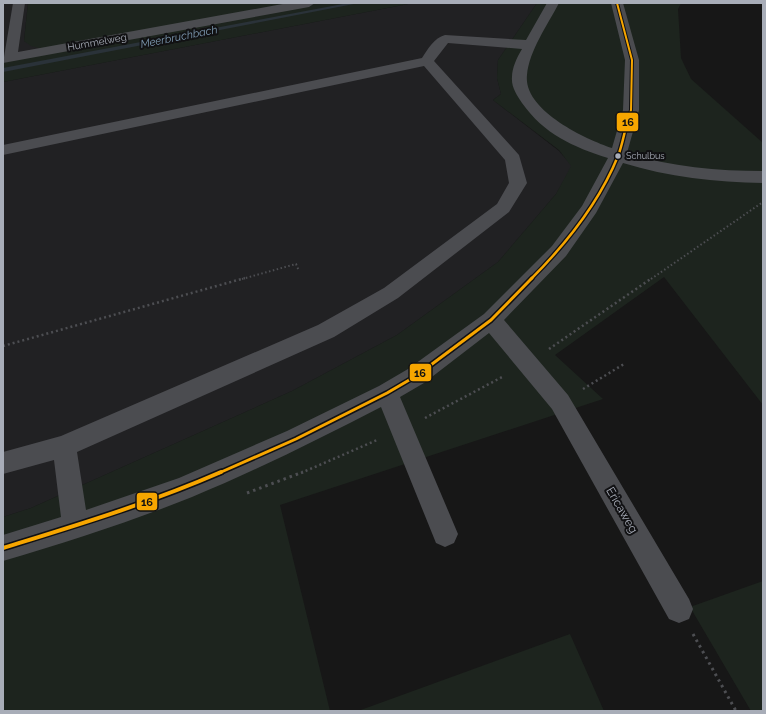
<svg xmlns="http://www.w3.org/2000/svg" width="766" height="714" viewBox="0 0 766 714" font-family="Raleway,sans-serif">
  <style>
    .built { fill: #212123 }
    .green { fill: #1d241e }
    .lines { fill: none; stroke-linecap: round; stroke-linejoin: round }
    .stream { fill: #2a3239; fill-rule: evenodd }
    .path-far2 { stroke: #4d4e52; stroke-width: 2; stroke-dasharray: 1.5 2.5; stroke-linecap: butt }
    .path-far1 { stroke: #4d4e52; stroke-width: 2.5; stroke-dasharray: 2 3; stroke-linecap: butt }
    .path { stroke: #4d4e52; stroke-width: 3; stroke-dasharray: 2.5 4; stroke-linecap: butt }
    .minor { fill: #4b4c50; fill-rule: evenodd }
    .bus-1-far3-casing { stroke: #111113; stroke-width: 4 }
    .bus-1-far2-casing { stroke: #111113; stroke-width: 5 }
    .bus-1-far1-casing { stroke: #111113; stroke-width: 6 }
    .bus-1-casing { stroke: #111113; stroke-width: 7 }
    .bus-1-far3 { stroke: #f7a600; stroke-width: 2 }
    .bus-1-far2 { stroke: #f7a600; stroke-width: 2.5 }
    .bus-1-far1 { stroke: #f7a600; stroke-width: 3 }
    .bus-1 { stroke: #f7a600; stroke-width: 4 }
    .bus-dot { fill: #a8adb8; stroke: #111113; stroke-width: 1.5 }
    .labels { text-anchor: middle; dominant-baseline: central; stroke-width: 4; stroke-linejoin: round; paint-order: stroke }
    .far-bus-label { font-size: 9px; fill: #a8adb8; stroke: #111113; text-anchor: start }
    .far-street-label { font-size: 10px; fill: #a8adb8; stroke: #111113 }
    .far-water-label { font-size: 11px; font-style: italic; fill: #7f9bb3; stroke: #111113 }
    .street-label { font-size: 12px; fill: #a8adb8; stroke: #111113 }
    .line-badge { stroke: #111113; stroke-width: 1.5 }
    .pale-badge-label { font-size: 11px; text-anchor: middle; font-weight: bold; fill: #111 }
  </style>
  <rect width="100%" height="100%" fill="#171717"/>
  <path class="built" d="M3 3H28L24 41 45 49 3 57Z
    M413 3H537L498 60 497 78 501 94 493 100 559 151 572 166 556 194 498 262 397 335 292 391 31 508 3 517V82Z"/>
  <path class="green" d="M28 3H413L3 82V57L43 49 31 46 24 41Z
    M537 3H681L678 9 681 58 691 79 763 143V405L664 277 555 355 603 399 280 505 330 711H3V517L31 508 292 391 397 335 498 262 556 194 571 166 559 150 493 100 501 94 497 78 498 60Z
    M763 581V711H751L690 607Z
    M570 634 604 711H358Z"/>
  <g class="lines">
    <path class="stream" d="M348 3H359L3 72V68Z"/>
    <path class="path-far2" d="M242 279 296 264 299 271
      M651 279 763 202"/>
    <path class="path-far1" d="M3 346 245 278
      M549 349 652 278
      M583 389 624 364
      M425 418 504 376
      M301 473 377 440"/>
    <path class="path" d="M247 493 303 472
      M693 634 736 711"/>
    <path class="minor" d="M13 3H25L18 52 288 3H315L309 7 3 63Z
      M547 3H559C548 24 529 51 527 75 523 110 585 139 612 148L623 110 625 60 611 3H623L639 60V110L627 153C671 167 718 171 763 171V183C716 182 668 177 623 163L596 213 566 256 504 320 568 395 689 599 693 609 689 619 679 623 669 619 552 409 489 333 424 383 400 397 458 534 454 543 445 547 436 543 381 407C319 439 257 470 192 497 130 522 67 542 3 561V535L61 517 54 460 3 474V452L61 436 318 325 384 288 497 204 509 183 505 160 424 66 3 155V145L422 58C428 49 434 38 445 35L526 40ZM448 43 522 49C517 57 512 68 512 77 511 87 517 95 522 103 544 134 573 147 608 158L582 206 552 246 484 314 408 369 379 386 287 431 179 478 86 510 77 452 334 337 398 298 509 212 527 183 519 155 434 61Z"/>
    <g class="bus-1-far3-casing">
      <path id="bus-1-far3" d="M617 3 632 60 631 110 627 124"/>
    </g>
    <g class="bus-1-far2-casing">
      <path id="bus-1-far2" d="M531 279C566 244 599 203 618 156 622 146 624 134 627 123"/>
    </g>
    <g class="bus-1-far1-casing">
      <path id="bus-1-far1" d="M219 473 296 439 387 393 416 376 491 320 532 278"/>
    </g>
    <g class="bus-1-casing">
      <path id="bus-1" d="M3 548C77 525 150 503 221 472"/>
    </g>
    <use href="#bus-1-far3" class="bus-1-far3"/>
    <use href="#bus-1-far2" class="bus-1-far2"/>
    <use href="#bus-1-far1" class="bus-1-far1"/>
    <use href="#bus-1" class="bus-1"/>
  </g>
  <circle class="bus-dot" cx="618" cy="156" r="3.5"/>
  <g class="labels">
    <g class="far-bus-label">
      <text x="626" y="156">Schulbus</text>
    </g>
    <g class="far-street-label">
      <text transform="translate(97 42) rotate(-10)">Hummelweg</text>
    </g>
    <g class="far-water-label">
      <text transform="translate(179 37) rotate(-11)">Meerbruchbach</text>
    </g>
    <g class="street-label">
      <text transform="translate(622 510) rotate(60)">Ericaweg</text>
    </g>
  </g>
  <g class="line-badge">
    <rect x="616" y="112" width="23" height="20" rx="4" fill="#f7a600"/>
    <rect x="409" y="363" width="23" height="19" rx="4" fill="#f7a600"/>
    <rect x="136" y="492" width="22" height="19" rx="4" fill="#f7a600"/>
  </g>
  <g class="pale-badge-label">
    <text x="628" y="126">16</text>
    <text x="420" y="377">16</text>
    <text x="147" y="506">16</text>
  </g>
  <rect width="766" height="714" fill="none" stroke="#a8adb8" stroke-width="8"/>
</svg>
